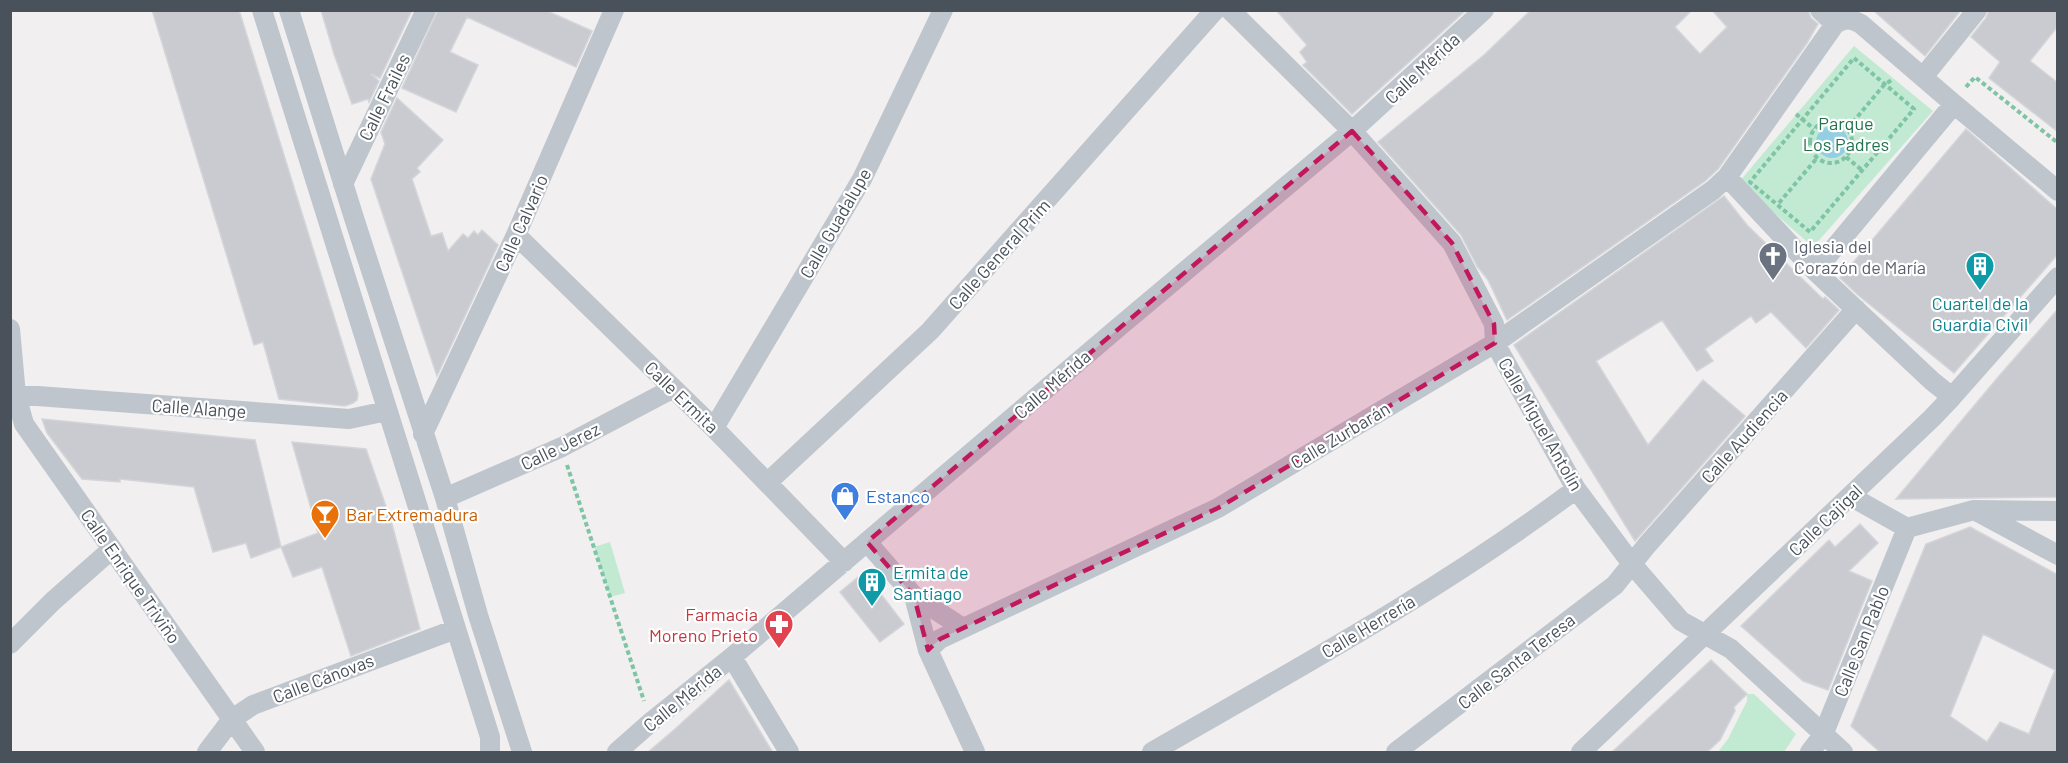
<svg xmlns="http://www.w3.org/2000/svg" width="2068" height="763" viewBox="0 0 2068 763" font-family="Barlow,sans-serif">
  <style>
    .green { fill: #c2ead3 }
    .water { fill: #94cee2 }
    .building { fill: #c9cbd1; stroke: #d3d5d9; stroke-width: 1.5; fill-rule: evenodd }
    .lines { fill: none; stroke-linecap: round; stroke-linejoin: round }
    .path { stroke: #7ec4a5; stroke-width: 4; stroke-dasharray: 4.5 3; stroke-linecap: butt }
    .street { stroke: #bfc5cc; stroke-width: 20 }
    .marked { fill: #c2185b; fill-opacity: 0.2; stroke: #c2185b; stroke-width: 4.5; stroke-dasharray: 12 8; stroke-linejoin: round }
    .labels { text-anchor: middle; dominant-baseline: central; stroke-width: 4.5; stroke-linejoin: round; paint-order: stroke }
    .street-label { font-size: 18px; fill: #49515a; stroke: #fff }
    .park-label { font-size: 18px; fill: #21734e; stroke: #fff }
    .worship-label { font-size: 18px; fill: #5b616d; stroke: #fff; text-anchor: start }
    .culture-label { font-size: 18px; fill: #0d838f; stroke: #fff }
    .shop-label { font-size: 18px; fill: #366cbe; stroke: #fff; text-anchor: start }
    .food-label { font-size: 18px; fill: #c56008; stroke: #fff; text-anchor: start }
    .health-label { font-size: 18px; fill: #be3a42; stroke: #fff; text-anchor: end }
  </style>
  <rect width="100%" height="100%" fill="#f1efef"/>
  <path class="green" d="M1854 46 1933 111 1813 247 1739 182Z
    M610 542 625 593 610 597 594 547Z
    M1747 694H1754L1796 734 1784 752H1718L1728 739 1747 701Z"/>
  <path class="water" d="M1816 142a16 16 0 1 1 32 0a16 16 0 1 1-32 0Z"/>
  <path class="building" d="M152 10H239L358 394 357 400 353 403 345 406 279 399 263 342 254 345Z
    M321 10H412L380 78 371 74 379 81 369 102 368 99 352 104 334 54Z
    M438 10H545L592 31 576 67 467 17 450 52 478 65 456 112 402 88Z
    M1276 10H1466L1352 114 1303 65 1307 62 1300 52 1307 45Z
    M1531 10H1692L1675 27 1700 54 1727 27 1712 10H1808L1811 18 1818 24 1807 43 1718 169 1705 181 1507 320 1488 280 1477 266 1461 235 1378 142 1484 55Z
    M1873 10H1961L1925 56Z
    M1989 10H2058V26L2030 61 2058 83V132L1989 78 2000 62 1971 37 1986 18Z
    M397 98 443 140 417 168 420 172 412 179 431 236 442 233 448 251 463 234 468 238 474 231 478 235 482 230 498 245 437 376 371 179 385 144 381 132Z
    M1966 129 2058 210V254L1954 373 1858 295 1840 278Z
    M1724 196 1747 225 1823 299 1825 297 1839 310 1806 348 1771 312 1756 323 1751 316 1705 349 1713 361 1697 371 1662 320 1596 361 1648 445 1703 380 1745 416 1635 541 1514 345Z
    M2058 309V497L1896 499 1999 376Z
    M42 419 255 440 281 547 251 558 246 543 213 552 194 487 120 479V482L82 479 47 433Z
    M292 442 366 449 392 524 420 629 351 656 322 567 293 577 281 547 318 533Z
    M1860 524 1878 543 1849 571 1872 581 1828 690 1803 681 1741 626 1829 540 1835 547Z
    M1970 527 2058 575V753H1881L1851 726 1926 544ZM1983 634 2055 670 2029 734 2000 722 1987 742 1950 716Z
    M864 572 904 624 880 642 840 592Z
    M1711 660 1747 694 1734 707 1735 711 1720 740 1706 753H1611Z
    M729 680 773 753H647L675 729Z"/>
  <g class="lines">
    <path class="path" d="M1854 58 1914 109 1810 232 1750 182Z
      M1966 87 1975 77 2058 143
      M1796 114 1814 129
      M1810 142a21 21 0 1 1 42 0a21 21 0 1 1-42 0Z
      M1848 128 1884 85 1893 79
      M1846 157 1863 171
      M1779 203 1817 158
      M567 465 644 701"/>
    <path class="street" d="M262 10 490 737V752
      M289 10 354 218 445 498 478 615 522 752
      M1230 10 1352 131 1452 243 1494 324 1495 343 1502 356 1576 489 1632 564 1681 621 1731 649 1843 752
      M1820 10 1835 24 1838 13
      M1923 77 1977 10
      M1954 104 2058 191
      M343 184 426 10
      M516 235 714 428 844 562
      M1815 271 1954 104 1861 24C1850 18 1846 18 1835 24L1727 177 1815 271 1932 381 1952 397
      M10 329 16 395 24 424 255 752
      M10 394 349 419 387 411
      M714 428 862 179 943 10
      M423 434 516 235 614 10
      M768 482 930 331 1215 10
      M1850 496 1907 528 1974 510 2058 511
      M445 498 562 447 672 389
      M1976 511 2058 555
      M867 542 914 596 963 628
      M914 596 928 650 975 752
      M10 644 53 601 112 549
      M928 650 940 639 1218 508 1495 343 1713 190 1727 177
      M732 657 789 752
      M207 752 232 719 253 705 456 629
      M617 752 651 722 732 657 1120 326 1352 131 1484 10
      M1152 752C1296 669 1443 589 1576 489
      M1396 752 1615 585 1647 545 1856 309
      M1581 752 1932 418 1952 397 2058 277
      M1810 752 1823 735 1907 528"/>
  </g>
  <path class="marked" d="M1352 131 1452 243 1494 324 1495 343 1218 508 940 639 928 650 914 596 867 542Z"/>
  <defs>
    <g id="church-pin" transform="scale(1.5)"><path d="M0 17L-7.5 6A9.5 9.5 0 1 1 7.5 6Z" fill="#6b7280" stroke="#fff"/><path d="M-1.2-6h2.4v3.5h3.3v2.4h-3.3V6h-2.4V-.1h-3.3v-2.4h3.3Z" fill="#fff"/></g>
    <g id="building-pin" transform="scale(1.5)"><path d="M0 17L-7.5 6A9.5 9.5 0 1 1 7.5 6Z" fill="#0f9aa8" stroke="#fff"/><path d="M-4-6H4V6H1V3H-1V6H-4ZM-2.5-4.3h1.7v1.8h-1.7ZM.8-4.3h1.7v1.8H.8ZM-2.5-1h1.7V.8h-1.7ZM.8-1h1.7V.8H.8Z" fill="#fff"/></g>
    <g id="shop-pin" transform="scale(1.5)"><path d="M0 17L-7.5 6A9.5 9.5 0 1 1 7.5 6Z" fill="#3f7fe0" stroke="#fff"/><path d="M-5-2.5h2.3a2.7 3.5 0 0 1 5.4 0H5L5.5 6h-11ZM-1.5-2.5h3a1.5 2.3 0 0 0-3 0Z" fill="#fff"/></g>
    <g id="bar-pin" transform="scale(1.5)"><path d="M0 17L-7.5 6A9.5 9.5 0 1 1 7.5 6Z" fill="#e8710a" stroke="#fff"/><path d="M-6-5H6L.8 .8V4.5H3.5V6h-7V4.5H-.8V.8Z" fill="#fff"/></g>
    <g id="pharmacy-pin" transform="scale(1.5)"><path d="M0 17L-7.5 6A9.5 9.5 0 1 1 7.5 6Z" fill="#e0444e" stroke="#fff"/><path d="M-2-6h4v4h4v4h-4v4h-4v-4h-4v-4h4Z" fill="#fff"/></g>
  </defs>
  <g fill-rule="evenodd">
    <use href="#church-pin" x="1773" y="256"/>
    <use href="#building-pin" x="1980" y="266"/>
    <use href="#shop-pin" x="845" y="496"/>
    <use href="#bar-pin" x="325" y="514"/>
    <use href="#building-pin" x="872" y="582"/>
    <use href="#pharmacy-pin" x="779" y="624"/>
  </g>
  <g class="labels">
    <g class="street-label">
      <text transform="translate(1422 68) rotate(-43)">Calle Mérida</text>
      <text transform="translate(384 97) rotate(-64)">Calle Frailes</text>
      <text transform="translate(521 223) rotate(-66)">Calle Calvario</text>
      <text transform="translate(835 223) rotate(-60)">Calle Guadalupe</text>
      <text transform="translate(999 254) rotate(-48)">Calle General Prim</text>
      <text transform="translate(1052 384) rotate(-41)">Calle Mérida</text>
      <text transform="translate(682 397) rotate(44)">Calle Ermita</text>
      <text transform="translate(199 408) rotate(4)">Calle Alange</text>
      <text transform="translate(1541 424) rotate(60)">Calle Miguel Antolín</text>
      <text transform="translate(1340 435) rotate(-31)">Calle Zurbarán</text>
      <text transform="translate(1744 436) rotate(-48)">Calle Audiencia</text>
      <text transform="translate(560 446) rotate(-26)">Calle Jerez</text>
      <text transform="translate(1825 520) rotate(-44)">Calle Cajigal</text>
      <text transform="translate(131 576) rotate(55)">Calle Enrique Triviño</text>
      <text transform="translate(1368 626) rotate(-31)">Calle Herrería</text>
      <text transform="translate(1861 641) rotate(-68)">Calle San Pablo</text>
      <text transform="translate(1516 661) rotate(-38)">Calle Santa Teresa</text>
      <text transform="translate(323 678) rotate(-21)">Calle Cánovas</text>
      <text transform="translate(682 698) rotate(-39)">Calle Mérida</text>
    </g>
    <g class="park-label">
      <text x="1846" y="123">Parque<tspan x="1846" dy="21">Los Padres</tspan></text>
    </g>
    <g class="worship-label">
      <text x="1794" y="246">Iglesia del<tspan x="1794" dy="21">Corazón de María</tspan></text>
    </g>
    <g class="culture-label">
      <text x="1980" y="303">Cuartel de la<tspan x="1980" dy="21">Guardia Civil</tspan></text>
      <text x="893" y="572" text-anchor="start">Ermita de<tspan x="893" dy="21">Santiago</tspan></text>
    </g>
    <g class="shop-label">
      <text x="866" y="496">Estanco</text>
    </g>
    <g class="food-label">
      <text x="346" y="514">Bar Extremadura</text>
    </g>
    <g class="health-label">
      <text x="758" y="614">Farmacia<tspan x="758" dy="21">Moreno Prieto</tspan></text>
    </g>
  </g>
  <rect width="2068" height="763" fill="none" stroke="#49515a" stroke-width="24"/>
</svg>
